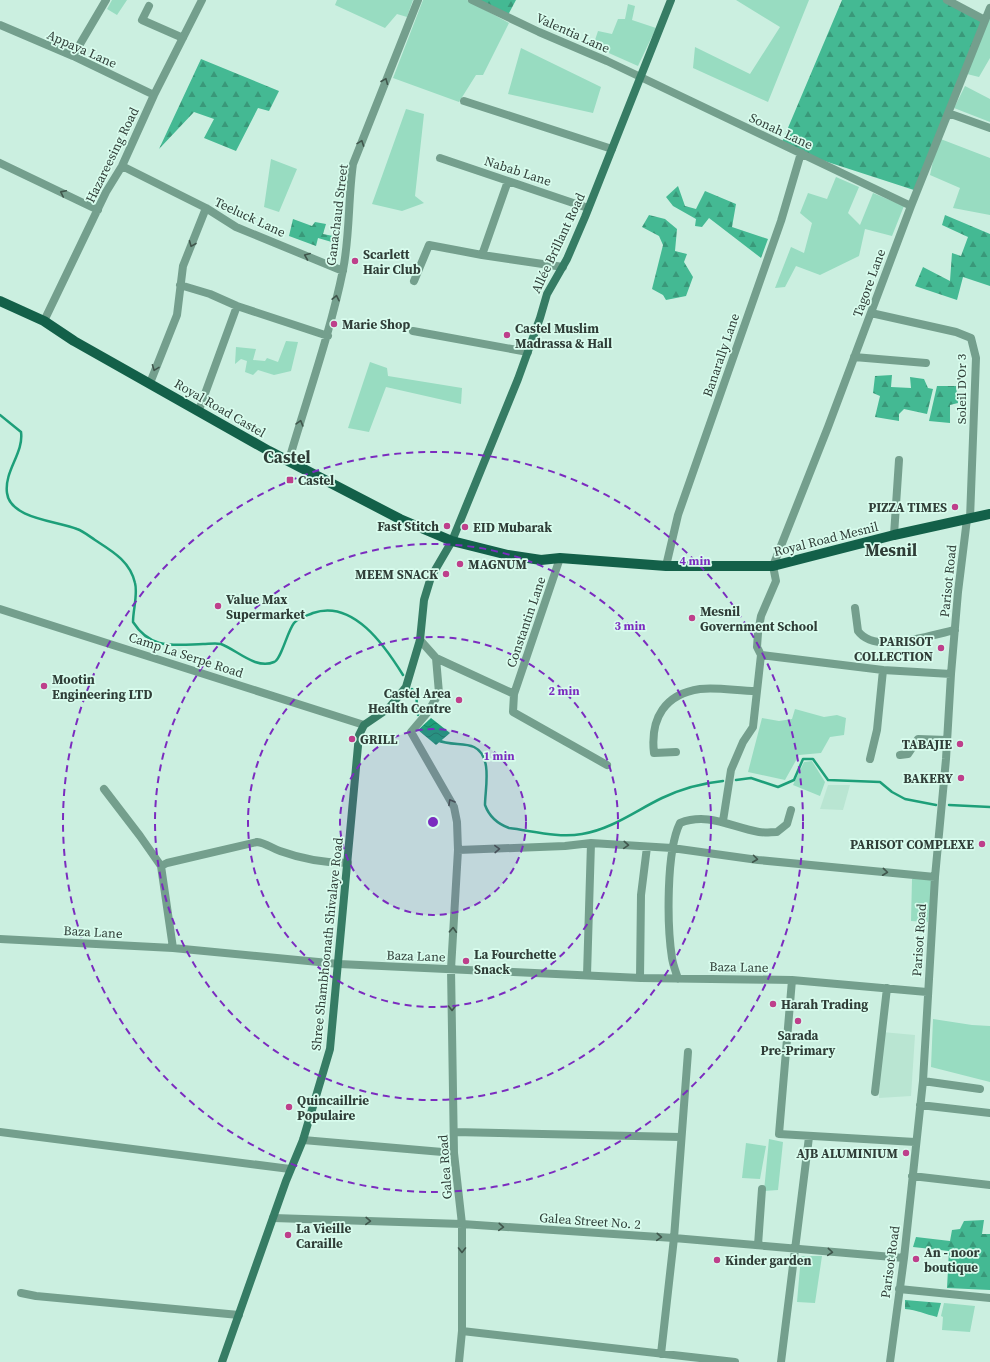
<svg xmlns="http://www.w3.org/2000/svg" width="990" height="1362" viewBox="0 0 990 1362" font-family="'Source Serif 4',serif">
  <style>
    .built { fill: #b9e5d2 }
    .grass { fill: #98dcc1 }
    .forest { fill: url(#forest-firs) }
    .water { fill: url(#water-waves) }
    .lines { fill: none; stroke-linecap: round; stroke-linejoin: round }
    .stream { stroke: #1d9f79; stroke-width: 2.5 }
    .street { stroke: #749f8d; stroke-width: 8 }
    .secondary { stroke: #367c64; stroke-width: 8 }
    .primary { stroke: #136049; stroke-width: 10 }
    .oneway { stroke: #40564c }
    .ring { fill: none; stroke: #7b2cbf; stroke-width: 2; stroke-dasharray: 7 5 }
    .poi-dot { fill: #be3f8b; stroke: #d8fced; stroke-width: 1.5 }
    .labels { text-anchor: middle; dominant-baseline: central; stroke-width: 3.5; stroke-linejoin: round; paint-order: stroke }
    .street-label { font-size: 13px; fill: #2f3d37; stroke: #d8fced }
    .poi-label { font-size: 13px; font-weight: bold; fill: #2f3d37; stroke: #d8fced; text-anchor: start }
    .district-label { font-size: 17px; font-weight: bold; fill: #2f3d37; stroke: #d8fced }
    .centre { fill: #7b2cbf; stroke: #d8fced; stroke-width: 2 }
    .ring-label { font-size: 12px; text-anchor: middle; font-weight: bold; fill: #7b2cbf; stroke: #d8fced; stroke-width: 3.5; stroke-linejoin: round; paint-order: stroke }
  </style>
  <defs>
    <pattern id="forest-firs" width="22" height="20" patternUnits="userSpaceOnUse"><rect width="22" height="20" fill="#44b993"/><path d="M5 1l3.5 6h-7zM16 11l3.5 6h-7z" fill="#399879"/></pattern>
    <pattern id="water-waves" width="16" height="10" patternUnits="userSpaceOnUse"><rect width="16" height="10" fill="#1d9f79"/><path d="M0 5q4-4 8 0t8 0" fill="none" stroke="#1a8364"/></pattern>
  </defs>
  <rect width="100%" height="100%" fill="#cbefe0"/>
  <path class="built" d="M828 785H850L843 810 820 809Z
    M882 1032 915 1035 911 1096 879 1098Z"/>
  <path class="grass" d="M112 0H127L117 15 107 9Z
    M337 0H413L407 17 397 14 385 28 335 5Z
    M423 0H467L509 23 483 75H476L459 102 393 78Z
    M736 0H809L768 102 693 68 695 47 750 74 780 27Z
    M628 4 635 6 632 20 656 28 638 66 593 46 598 31 612 34 618 19H625Z
    M990 15V58L979 77 967 74Z
    M521 48 601 87 593 113 508 94Z
    M965 86 990 99V122L954 108Z
    M406 109 424 114 415 196 424 203 402 211 372 204Z
    M938 138 990 158V215L953 208 960 188 930 175Z
    M271 159 297 169 279 212 264 207Z
    M836 177 859 187 848 213 860 225 873 193 904 206 892 236 865 229 859 256 820 275 796 266 785 287 775 288 791 247 804 253 812 223 800 213 808 193 827 199Z
    M286 341 298 342 291 371 274 375 258 370 253 375 245 372 247 361 241 359 235 364 236 347 256 349 253 360 265 361 267 358 278 362Z
    M370 362 387 368 388 376 462 388 461 404 386 387 369 432 348 428Z
    M795 709 824 717 837 715 846 718 844 735 830 737 821 753 799 755 785 780 748 772 762 718 779 721 792 719Z
    M812 761 825 782 820 796 793 785 804 762Z
    M912 879H933L928 922 911 921Z
    M933 1019 972 1025 990 1026V1082L931 1067Z
    M769 1139 783 1142 778 1190 764 1191Z
    M746 1143 766 1146 760 1179 742 1178Z
    M801 1256H822L815 1303 797 1302Z
    M944 1303 975 1306 970 1332 942 1330 943 1317 941 1316Z"/>
  <path class="forest" d="M472 0H516L507 17Z
    M842 0H949L984 21 917 191 803 154 782 142Z
    M201 59 279 91 269 111 258 108 236 151 204 138 214 119 194 112 159 149Z
    M678 186 685 206 696 209 705 191 736 204 732 227 768 239 761 258 709 218 702 227 695 226 696 219 673 206 666 197Z
    M649 215 665 219 677 229 675 251 687 254 684 262 693 277 686 296 666 300 663 295 652 289 663 245 659 236 642 227Z
    M945 215 990 234V286L963 277 957 300 915 286 923 267 950 281 952 253 961 256 968 237 942 225Z
    M293 219 312 226 315 222 326 224 323 234 333 236 335 243 318 238 316 246 289 236Z
    M892 375 891 387 911 388 910 377 924 379 928 388 933 389 927 414 904 409 899 414V421L875 417 880 396 873 393 875 376Z
    M937 386H956L958 403 950 405V423L929 421Z
    M984 1220 982 1234H990V1290L947 1288 949 1251 913 1247 916 1237 950 1241 952 1230 960 1229 964 1221Z
    M905 1300 941 1303 937 1317C925 1314 917 1310 905 1309Z"/>
  <path class="water" d="M431 718 450 733 436 745 418 730Z"/>
  <g class="lines">
    <path class="stream" d="M0 415 21 432C24 453 4 471 7 493 10 519 58 521 77 529 83 531 89 536 95 540 112 551 130 561 135 583 138 594 133 610 133 622 151 650 173 645 203 644 208 644 216 643 221 644 237 650 256 670 274 662 281 660 287 632 294 623 299 617 306 616 313 613 353 599 385 646 403 675
      M412 689 416 694 418 715
      M437 740C450 746 464 742 474 747 493 756 485 789 485 805 489 816 498 824 509 828 533 831 558 838 582 834 612 829 635 811 662 798 681 789 703 783 723 781
      M736 780 751 778 778 787 794 780 803 759H813L828 780 880 782 892 792 905 799 936 805
      M949 805 990 807"/>
    <path class="street" d="M472 0 539 32 607 61 911 206
      M947 0 985 20
      M149 6 142 20 183 38
      M0 25 73 56 154 95
      M73 56 106 0
      M464 101 612 149
      M948 113 990 128
      M440 158 588 208
      M0 163 98 210
      M122 166 206 208 236 227 343 271
      M508 181 482 255 563 267
      M414 281 429 245 482 255
      M180 285 210 294 237 306 328 336
      M871 313 956 332 971 338 976 358 970 519
      M44 321 106 192 122 166 154 95 202 0
      M413 331 528 352
      M854 357 926 363
      M150 383 177 315 183 266 206 208
      M199 410 237 306
      M289 460C307 398 330 334 343 270 350 235 348 199 353 164L418 0
      M894 535 899 460
      M666 566 678 515 781 221 801 153
      M855 608 858 631C875 655 930 635 955 630
      M0 609 364 725
      M420 640 436 658 439 693 428 712 411 732 454 807 457 822 458 850 451 969 454 1153 462 1224V1331L459 1362
      M761 655 883 670 877 730 870 759
      M436 658 514 694 513 712 607 765
      M883 670 951 674
      M514 694 560 558
      M676 752 654 753C650 718 665 694 700 689 718 687 738 691 756 691
      M900 755 908 754 918 739 947 740
      M104 789 140 836 161 866 173 948
      M723 821 731 770 743 742 753 727 761 655 757 647 758 633 761 616 776 581 773 566 828 427 911 206 990 8
      M458 850 565 846 591 843 672 848 758 860 935 877
      M161 866 167 863 257 842C266 843 271 848 280 851 302 859 325 863 348 863
      M0 939 173 948 339 964 641 978 792 980 927 992
      M587 975 591 843
      M640 978 641 895 647 847
      M678 979C676 972 673 965 672 958 667 926 666 851 680 823 708 812 731 827 759 832 765 833 771 832 777 832L787 824 791 810
      M792 980 779 1134 915 1142
      M923 1081 980 1089
      M875 1092 887 988
      M920 1105 990 1113
      M0 1132 290 1169
      M454 1132 681 1137
      M303 1140 454 1153
      M912 1176 990 1185
      M273 1218 462 1224 674 1238 904 1258
      M758 1245 762 1189
      M899 1289 990 1298
      M21 1293 36 1296 239 1315
      M462 1331 735 1362
      M661 1354 674 1238 688 1052
      M781 1362 809 1137
      M890 1362 904 1258 923 1081 935 877 946 759 951 674 958 592 967 519"/>
    <path class="secondary" d="M222 1362 286 1181 303 1140 330 1049 359 735 364 725 389 708 406 687 420 640 424 600 431 577 452 541 518 379 540 318 547 294 567 259 585 217 671 0"/>
    <path class="primary" d="M0 301 44 321 74 341 269 451 400 519 452 541 508 555 541 560 560 558 666 566H773L894 535 990 514"/>
  </g>
  <defs><path id="oneway-chevron" d="M-2-3.5L2.5 0L-2 3.5" fill="none" stroke-width="1.6" stroke-linecap="round" stroke-linejoin="round"/></defs>
  <g class="oneway">
    <use href="#oneway-chevron" transform="translate(385 81) rotate(-68)"/>
    <use href="#oneway-chevron" transform="translate(361 143) rotate(-70)"/>
    <use href="#oneway-chevron" transform="translate(63 193) rotate(-154)"/>
    <use href="#oneway-chevron" transform="translate(192 244) rotate(112)"/>
    <use href="#oneway-chevron" transform="translate(307 256) rotate(-158)"/>
    <use href="#oneway-chevron" transform="translate(336 298) rotate(-78)"/>
    <use href="#oneway-chevron" transform="translate(155 368) rotate(111)"/>
    <use href="#oneway-chevron" transform="translate(300 423) rotate(-74)"/>
    <use href="#oneway-chevron" transform="translate(451 802) rotate(-119)"/>
    <use href="#oneway-chevron" transform="translate(626 845) rotate(4)"/>
    <use href="#oneway-chevron" transform="translate(497 849) rotate(-2)"/>
    <use href="#oneway-chevron" transform="translate(755 859) rotate(7)"/>
    <use href="#oneway-chevron" transform="translate(885 872) rotate(6)"/>
    <use href="#oneway-chevron" transform="translate(453 930) rotate(-87)"/>
    <use href="#oneway-chevron" transform="translate(452 1008) rotate(89)"/>
    <use href="#oneway-chevron" transform="translate(368 1221) rotate(2)"/>
    <use href="#oneway-chevron" transform="translate(501 1227) rotate(4)"/>
    <use href="#oneway-chevron" transform="translate(659 1237) rotate(4)"/>
    <use href="#oneway-chevron" transform="translate(462 1250) rotate(90)"/>
    <use href="#oneway-chevron" transform="translate(830 1252) rotate(5)"/>
  </g>
  <circle cx="433" cy="822" r="93" fill="#7b2cbf" fill-opacity=".12"/>
  <g class="ring">
    <circle cx="433" cy="822" r="93"/>
    <circle cx="433" cy="822" r="185"/>
    <circle cx="433" cy="822" r="278"/>
    <circle cx="433" cy="822" r="370"/>
  </g>
  <g class="poi-dot">
    <circle cx="355" cy="261" r="4"/>
    <circle cx="334" cy="324" r="4"/>
    <circle cx="507" cy="335" r="4"/>
    <rect x="286" y="476" width="8" height="8" rx="2"/>
    <circle cx="955" cy="507" r="4"/>
    <circle cx="447" cy="526" r="4"/>
    <circle cx="465" cy="527" r="4"/>
    <circle cx="460" cy="564" r="4"/>
    <circle cx="446" cy="574" r="4"/>
    <circle cx="218" cy="606" r="4"/>
    <circle cx="692" cy="618" r="4"/>
    <circle cx="941" cy="648" r="4"/>
    <circle cx="44" cy="686" r="4"/>
    <circle cx="459" cy="700" r="4"/>
    <circle cx="352" cy="739" r="4"/>
    <circle cx="960" cy="744" r="4"/>
    <circle cx="961" cy="778" r="4"/>
    <circle cx="982" cy="844" r="4"/>
    <circle cx="466" cy="961" r="4"/>
    <circle cx="773" cy="1004" r="4"/>
    <circle cx="798" cy="1021" r="4"/>
    <circle cx="289" cy="1107" r="4"/>
    <circle cx="906" cy="1153" r="4"/>
    <circle cx="288" cy="1235" r="4"/>
    <circle cx="916" cy="1259" r="4"/>
    <circle cx="717" cy="1260" r="4"/>
  </g>
  <g class="labels">
    <g class="street-label">
      <text transform="translate(573 33) rotate(24)">Valentia Lane</text>
      <text transform="translate(82 49) rotate(24)">Appaya Lane</text>
      <text transform="translate(781 131) rotate(25)">Sonah Lane</text>
      <text transform="translate(112 155) rotate(-64)">Hazareesing Road</text>
      <text transform="translate(518 171) rotate(18)">Nabab Lane</text>
      <text transform="translate(337 215) rotate(-83)">Ganachaud Street</text>
      <text transform="translate(250 217) rotate(25)">Teeluck Lane</text>
      <text transform="translate(558 243) rotate(-65)">Allée Brillant Road</text>
      <text transform="translate(869 283) rotate(-70)">Tagore Lane</text>
      <text transform="translate(721 355) rotate(-71)">Banarally Lane</text>
      <text transform="translate(961 389) rotate(-90)">Soleil D'Or 3</text>
      <text transform="translate(220 408) rotate(30)">Royal Road Castel</text>
      <text transform="translate(826 539) rotate(-14)">Royal Road Mesnil</text>
      <text transform="translate(948 581) rotate(-84)">Parisot Road</text>
      <text transform="translate(526 622) rotate(-71)">Constantin Lane</text>
      <text transform="translate(186 655) rotate(18)">Camp La Serpe Road</text>
      <text transform="translate(93 932) rotate(3)">Baza Lane</text>
      <text transform="translate(919 940) rotate(-86)">Parisot Road</text>
      <text transform="translate(327 944) rotate(-84)">Shree Shambhoonath Shivalaye Road</text>
      <text transform="translate(416 956) rotate(2)">Baza Lane</text>
      <text transform="translate(739 967) rotate(1)">Baza Lane</text>
      <text transform="translate(445 1167) rotate(-94)">Galea Road</text>
      <text transform="translate(590 1221) rotate(4)">Galea Street No. 2</text>
      <text transform="translate(890 1262) rotate(-82)">Parisot Road</text>
    </g>
    <g class="poi-label">
      <text x="363" y="254">Scarlett<tspan x="363" dy="15">Hair Club</tspan></text>
      <text x="342" y="324">Marie Shop</text>
      <text x="515" y="328">Castel Muslim<tspan x="515" dy="15">Madrassa &amp; Hall</tspan></text>
      <text x="298" y="480">Castel</text>
      <text x="947" y="507" text-anchor="end">PIZZA TIMES</text>
      <text x="439" y="526" text-anchor="end">Fast Stitch</text>
      <text x="473" y="527">EID Mubarak</text>
      <text x="468" y="564">MAGNUM</text>
      <text x="438" y="574" text-anchor="end">MEEM SNACK</text>
      <text x="226" y="599">Value Max<tspan x="226" dy="15">Supermarket</tspan></text>
      <text x="700" y="611">Mesnil<tspan x="700" dy="15">Government School</tspan></text>
      <text x="933" y="641" text-anchor="end">PARISOT<tspan x="933" dy="15">COLLECTION</tspan></text>
      <text x="52" y="679">Mootin<tspan x="52" dy="15">Engineering LTD</tspan></text>
      <text x="451" y="693" text-anchor="end">Castel Area<tspan x="451" dy="15">Health Centre</tspan></text>
      <text x="360" y="739">GRILL</text>
      <text x="952" y="744" text-anchor="end">TABAJIE</text>
      <text x="953" y="778" text-anchor="end">BAKERY</text>
      <text x="974" y="844" text-anchor="end">PARISOT COMPLEXE</text>
      <text x="474" y="954">La Fourchette<tspan x="474" dy="15">Snack</tspan></text>
      <text x="781" y="1004">Harah Trading</text>
      <text x="798" y="1035" text-anchor="middle">Sarada<tspan x="798" dy="15">Pre-Primary</tspan></text>
      <text x="297" y="1100">Quincaillrie<tspan x="297" dy="15">Populaire</tspan></text>
      <text x="898" y="1153" text-anchor="end">AJB ALUMINIUM</text>
      <text x="296" y="1228">La Vieille<tspan x="296" dy="15">Caraille</tspan></text>
      <text x="924" y="1252">An - noor<tspan x="924" dy="15">boutique</tspan></text>
      <text x="725" y="1260">Kinder garden</text>
    </g>
    <g class="district-label">
      <text x="287" y="457">Castel</text>
      <text x="891" y="550">Mesnil</text>
    </g>
  </g>
  <circle cx="433" cy="822" r="6" class="centre"/>
  <g class="ring-label">
    <text x="695" y="565">4 min</text>
    <text x="630" y="630">3 min</text>
    <text x="564" y="695">2 min</text>
    <text x="499" y="760">1 min</text>
  </g>
</svg>
